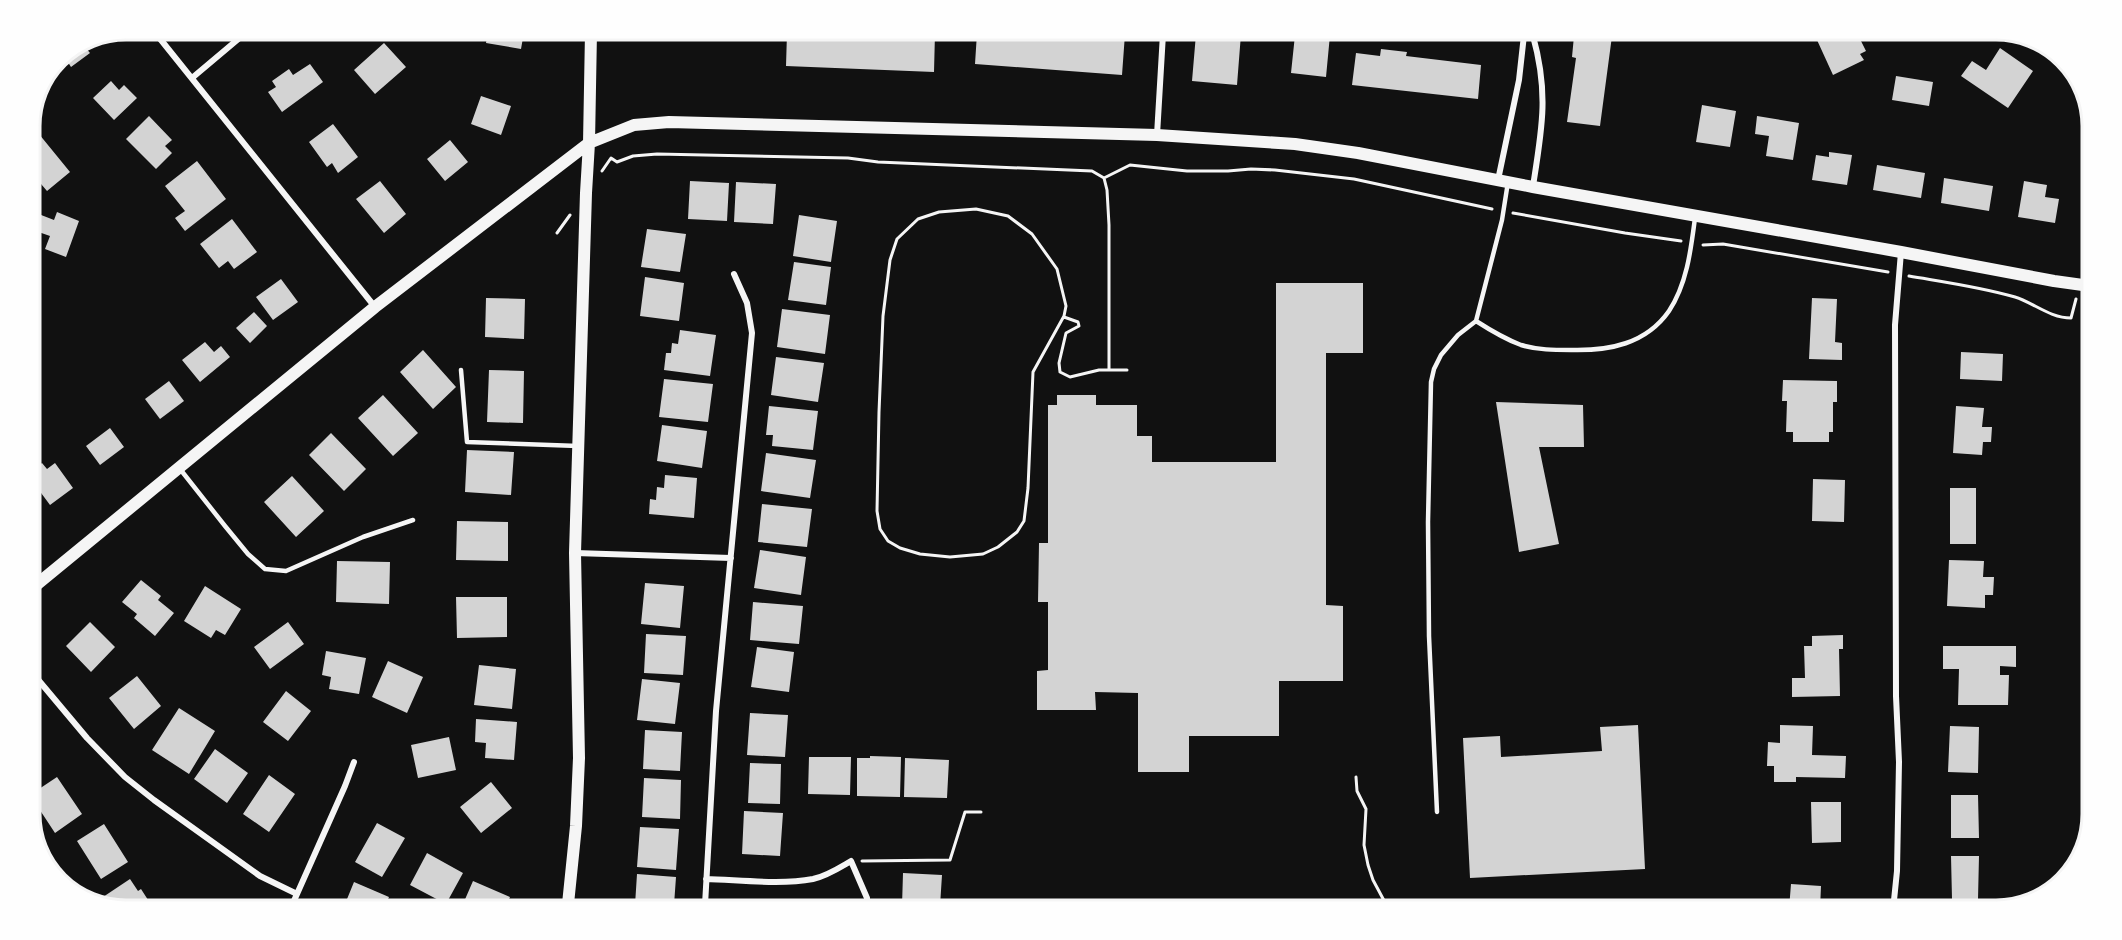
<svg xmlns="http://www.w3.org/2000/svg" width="2122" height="940" viewBox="0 0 2122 940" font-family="Mulish,sans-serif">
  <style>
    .building { fill: #d3d3d3 }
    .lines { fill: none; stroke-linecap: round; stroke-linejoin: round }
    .path { stroke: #f5f5f5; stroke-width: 3 }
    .service { stroke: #f5f5f5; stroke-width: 4.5 }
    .minor { stroke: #f5f5f5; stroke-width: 6 }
    .secondary { stroke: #f5f5f5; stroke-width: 12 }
    .rim { fill: none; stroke: #f5f5f5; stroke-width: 3 }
  </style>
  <rect width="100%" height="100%" fill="#111"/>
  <path class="building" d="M488 31 524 32 521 49 486 43Z
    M787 33H935L934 72 786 66Z
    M977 33 1125 34 1122 75 975 64Z
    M1196 34H1241L1237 85 1192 81Z
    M1295 35H1330L1326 77 1291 73Z
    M1574 36H1612L1600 126 1567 122 1576 58 1572 57Z
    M1824 37H1859L1866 51 1860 54 1864 60 1833 75 1817 40Z
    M384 43 406 67 375 94 354 70Z
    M85 47 90 53 71 67 64 56Z
    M2000 48 2033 71 2008 108 1961 76 1972 61 1986 70Z
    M1381 49 1407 52 1406 56 1481 65 1478 99 1352 85 1356 53 1380 56Z
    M310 64 323 82 282 112 268 92 276 87 272 81 289 69 293 75Z
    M1896 76 1933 82 1929 106 1892 100Z
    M111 81 119 90 124 85 137 98 114 120 93 98Z
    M481 96 511 106 501 135 471 124Z
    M1702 105 1736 111 1730 147 1696 142Z
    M149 116 172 140 165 146 172 153 156 169 126 139Z
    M1757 116 1799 123 1793 160 1766 156 1769 136 1755 134Z
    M30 123 70 172 47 191 30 171Z
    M333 124 358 157 338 173 332 163 327 167 309 142Z
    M450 140 468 162 445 181 427 159Z
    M1829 152 1852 155 1847 185 1812 180 1816 155 1829 157Z
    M197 161 226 199 185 231 175 218 185 211 165 186Z
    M1877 165 1925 173 1921 198 1873 190Z
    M1944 178 1993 186 1989 211 1941 203Z
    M380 181 406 214 384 233 356 199Z
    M690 181 729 183 727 221 688 219Z
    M2024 181 2047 185 2045 197 2059 199 2055 223 2018 217Z
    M736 182 776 184 773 224 734 222Z
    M57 212 79 221 66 257 45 249 50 236 30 229 36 213 54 220Z
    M799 215 837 221 831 262 793 256Z
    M232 219 257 252 234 269 228 261 219 268 200 244Z
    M647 229 686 234 680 272 641 267Z
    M794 262 831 267 826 305 788 300Z
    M645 277 684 283 679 321 640 316Z
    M30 278 39 292 30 298Z
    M281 279 298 302 273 320 256 297Z
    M1276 283H1363V353H1326V605L1343 606V681H1279V736H1189V772H1138V693L1095 692 1096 710H1037V671L1048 670V602H1038L1039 543H1048V405H1057V395H1096V405H1137V436H1152V462H1276Z
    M486 298 525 299 524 339 485 337Z
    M1812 298 1837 299 1835 342 1842 343V360L1809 359Z
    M782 309 830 315 825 354 777 347Z
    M254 312 267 326 250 343 236 328Z
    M680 330 716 335 710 376 664 370 666 353H671L672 343 678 344Z
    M205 342 214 352 221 346 230 357 200 382 182 360Z
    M423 350 456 387 433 409 400 372Z
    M1961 352 2003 354 2002 381 1960 379Z
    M776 357 824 363 818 402 771 395Z
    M489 370 524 371 523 423 487 422Z
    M664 379 713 384 708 422 659 417Z
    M1783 380 1837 381V402H1833V432H1829V442H1793V432H1786L1787 401H1782Z
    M169 381 184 401 160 419 145 399Z
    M383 395 418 433 393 456 358 418Z
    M1496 402 1583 405 1584 447H1539L1559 544 1519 552Z
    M769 406 818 411 813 450 772 446 773 435H766Z
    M1956 406 1984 408 1982 427H1992L1991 442H1983L1982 455 1953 453Z
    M662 425 707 431 702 468 657 461Z
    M110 428 124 447 100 465 86 446Z
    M331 433 366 469 344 491 309 455Z
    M467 450 514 452 511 495 465 492Z
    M766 453 816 460 810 498 761 491Z
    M42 463 47 469 55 463 73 488 50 505 30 478V473Z
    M665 475 697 478 694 518 649 514 650 499 656 500 657 487 664 488Z
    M292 476 324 511 296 537 264 502Z
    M1813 479 1845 480 1844 522 1812 521Z
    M1950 488H1976V544H1950Z
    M762 504 812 509 807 547 758 542Z
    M457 521 508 522V561L456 560Z
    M760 550 806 557 801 595 754 588Z
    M1949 560 1984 561 1983 577H1994L1993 595H1985V608L1947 606Z
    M337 561 390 562 389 604 336 602Z
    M141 580 161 596 158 600 174 613 155 636 134 618 137 614 122 602Z
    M645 583 684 586 680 628 641 624Z
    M205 586 241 609 225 635 216 630 211 638 184 621Z
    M456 597H507V637L457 638Z
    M753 602 803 606 799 644 750 640Z
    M90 622 115 647 91 672 66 646Z
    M288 622 304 644 270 669 254 647Z
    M646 634 686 636 683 675 644 673Z
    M1843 635V649H1839L1840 696 1792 697V678H1805L1804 646H1812V636Z
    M1943 646H2016V667L2000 666V675H2009L2008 705H1958L1959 669H1943Z
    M757 647 794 652 789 692 751 687Z
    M326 651 366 658 359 694 329 689 331 677 322 675Z
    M388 661 423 677 407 713 372 697Z
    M479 665 516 669 512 709 474 705Z
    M137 676 161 706 134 729 109 698Z
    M642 679 680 683 675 724 637 720Z
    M286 691 311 711 288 741 263 722Z
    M179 708 215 731 189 774 152 750Z
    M750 713 788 715 785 757 747 755Z
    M476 719 517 722 514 760 485 758 486 743 475 742Z
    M1638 725 1645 869 1470 878 1463 738 1500 736 1501 757 1602 751 1600 727Z
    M1780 725 1813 726 1812 755 1846 756 1845 778 1796 777V782H1774V766H1767L1768 742 1780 743Z
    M1950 726 1979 727 1978 773 1948 772Z
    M645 730 682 732 680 771 643 769Z
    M449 737 456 770 418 778 411 745Z
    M30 749 41 765 30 772Z
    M215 749 248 773 227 803 194 779Z
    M870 756 901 757 900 797 857 796V758H870Z
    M809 757H851L850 795 808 794Z
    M905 758 949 760 947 798 904 797Z
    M750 763 781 764 780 804 748 803Z
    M269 775 295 794 269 832 243 814Z
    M57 777 82 814 55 833 30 795Z
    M644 778 681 780 680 819 642 817Z
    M491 782 512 808 481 833 460 807Z
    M1951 795H1978L1979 838H1951Z
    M1811 802H1841V842L1812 843Z
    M744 811 783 813 780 856 742 854Z
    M377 823 405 838 382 877 355 862Z
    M104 824 128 862 101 879 77 841Z
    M640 827 679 829 676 870 637 867Z
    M427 853 463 873 446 904 410 885Z
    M1951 856H1979L1978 899H1952Z
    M903 873 942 875 940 906H902Z
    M637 874 676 877 674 905H635Z
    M130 879 138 891 141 889 150 903H98L97 901Z
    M473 881 510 897 507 904H463Z
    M354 882 389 897 386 904H345Z
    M1791 884 1821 886 1820 909H1789Z"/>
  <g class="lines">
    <path class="path" d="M602 171 611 158 617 162 633 156 657 154 848 158 878 162 1092 171 1104 178 1130 165 1187 171H1228L1251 169 1275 170 1354 179 1492 209
      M1104 178 1107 190 1109 225V370
      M976 209 1008 216 1032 234 1057 269 1066 306 1064 316 1033 372 1028 488 1024 521 1017 532 998 547 983 554 950 557 920 554 900 548 888 541 880 529 877 511 879 412 883 316 890 260 897 239 918 219 939 212Z
      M1513 213 1625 233 1681 241
      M557 233 570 215
      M1703 245 1723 244 1888 272
      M1909 276C1944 282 1981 287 2015 297 2034 303 2050 318 2071 318L2076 299
      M1064 317 1078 322 1079 326 1066 333 1059 363 1060 372 1070 377 1099 370H1127
      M1356 777 1357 791 1366 809 1364 845 1368 865 1373 880 1388 908
      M862 861 950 860 965 812H981"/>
    <path class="service" d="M1476 321C1490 330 1505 339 1521 345 1538 350 1554 350 1571 350 1609 351 1646 344 1669 311 1687 284 1691 249 1695 218
      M461 370 467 442 578 446
      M180 469 225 526 248 554 265 569 286 571 363 537 413 520
      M1437 812 1429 636 1428 522 1431 382 1434 369 1441 355 1458 335 1476 321 1502 220 1508 182"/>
    <path class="minor" d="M153 30 375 307
      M1533 36C1549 93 1542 129 1533 186
      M192 78 249 30
      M1157 135 1163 34
      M1498 180 1519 80 1524 35
      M575 553 731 558
      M30 670 87 738 125 777 154 800 260 876 297 894
      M706 879C740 880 781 885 813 879 827 876 839 868 851 861L867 898V906
      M293 903 345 786 354 762
      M705 905 716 711 752 333 747 303 734 274
      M1893 910 1897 871 1899 762 1896 696 1895 325 1901 252"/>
    <path class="secondary" d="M30 590 375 307 589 143 634 125 669 122 1157 135 1295 144 1358 153 1533 187 1901 252 2054 281 2090 286
      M568 904 576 826 579 758 575 553 586 193 589 143 591 32"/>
  </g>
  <path d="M0 0H2122V940H0ZM126 40H1996A86 86 0 0 1 2082 126V814A86 86 0 0 1 1996 900H126A86 86 0 0 1 40 814V126A86 86 0 0 1 126 40Z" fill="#fefefe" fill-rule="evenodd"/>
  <path class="rim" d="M126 40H1996A86 86 0 0 1 2082 126V814A86 86 0 0 1 1996 900H126A86 86 0 0 1 40 814V126A86 86 0 0 1 126 40Z"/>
</svg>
